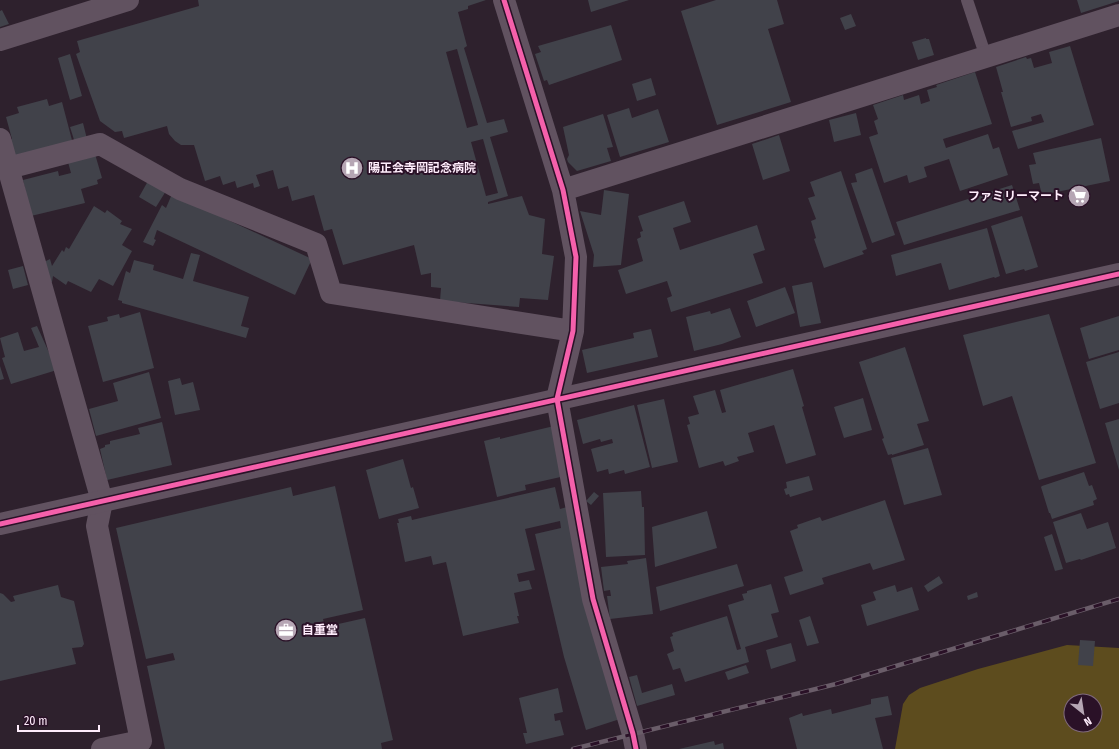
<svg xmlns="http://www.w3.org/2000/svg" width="1119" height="749" viewBox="0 0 1119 749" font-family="'Fira Sans Condensed','Noto Sans JP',sans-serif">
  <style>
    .forest { fill: #5d4c1e; fill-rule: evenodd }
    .building { fill: #41424a; fill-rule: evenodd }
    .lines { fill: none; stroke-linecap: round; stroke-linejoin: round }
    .service { stroke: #615260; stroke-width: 12 }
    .minor { stroke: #615260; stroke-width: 22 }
    .tertiary { stroke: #615260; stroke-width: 22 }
    .rail-casing { stroke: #6a5d69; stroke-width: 4.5 }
    .rail { stroke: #2a1127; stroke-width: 3; stroke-dasharray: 9; stroke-linecap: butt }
    .cycleway-casing { stroke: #2a1127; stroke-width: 8 }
    .cycleway { stroke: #f560ab; stroke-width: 5 }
    .labels { text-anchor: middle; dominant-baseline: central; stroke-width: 4; stroke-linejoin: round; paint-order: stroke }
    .poi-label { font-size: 12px; font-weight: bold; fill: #ffedfc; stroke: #2a1127; text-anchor: start }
  </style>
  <rect width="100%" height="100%" fill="#2e212d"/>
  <path class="forest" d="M1067 645 1119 648V749H895L903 704 909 695 920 688 978 669ZM1071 701H1095V725H1071Z"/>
  <path class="building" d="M198 0H486L468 6V9L458 12 467 46 464 48 487 123 504 119 508 132 490 137 508 196 488 202V204L522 196 529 215 545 219 542 254 554 256 548 300 520 298 519 307 440 301 441 288 431 287V273L421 275 414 245 343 265 332 229 324 231 314 195 292 201 288 186 278 189 273 170 256 175 260 186 254 188 253 183 237 188 235 181 223 185 220 176 205 181 194 145H181L175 141 169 134 167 126 124 138 122 131 115 132 100 121 76 54 80 52 77 41 199 6ZM457 49 478 125 467 128 446 52ZM483 139 498 193 486 196 471 142Z
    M588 0H629L591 12Z
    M716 0H777L784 24 768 29 791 102 717 125 681 11Z
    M1077 0H1119V1L1081 13Z
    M2 10 9 24 0 27V11Z
    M851 14 856 26 845 30 840 18Z
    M611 25 622 60 549 85 547 80 544 81 535 54 541 52 538 46Z
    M926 38V39H929L934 55 918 60 912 42Z
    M1070 46 1094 125 1018 149 1012 131 1044 122 1041 114 1031 117 1032 121 1011 127 1001 92H1003L996 67 1026 57 1027 59 1031 58 1034 68 1052 63 1049 52Z
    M70 54 82 96 70 100 58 58Z
    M975 72 992 124 943 139 946 148 988 134 993 149 999 147 1008 175 960 191 949 159 924 167 927 177 909 183 907 175 884 183 869 137 878 134 874 121 878 119 873 105 903 95 904 100 919 95 921 104 930 101 927 90 937 87 936 85Z
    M651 78 656 95 637 101 632 84Z
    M47 99 49 106 62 102 73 144 15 159 10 140 12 139 6 117 19 113 17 107Z
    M629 108 632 118 658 109 669 142 620 157 607 115Z
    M856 113 861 135 834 142 829 120Z
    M603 114 613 147 607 148 611 161 577 171 568 162 567 159 569 155 563 127Z
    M83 123 87 139 75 143 70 127Z
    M779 135 790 171 763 180 752 144Z
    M1101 138 1110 181 1042 195 1039 183 1033 184 1029 165 1036 164 1033 153Z
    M95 154 102 178 97 180 98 184 81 189 85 203 31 216 23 180 58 171 59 176 71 173 68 162Z
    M872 168 895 235 872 243 851 183 857 182 855 174Z
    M841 171 867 249 862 251 864 254 824 268 814 239 816 238 811 221 816 219 808 198 815 196 810 182Z
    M148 181 166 191 156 207 139 197Z
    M1012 185 1020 210 904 245 896 222Z
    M604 190 629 194 621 265 593 267 594 255 580 211 601 215Z
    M172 194 312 259 295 295 157 230 154 239 156 240 153 246 143 242 162 205 166 208Z
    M684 201 691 222 673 228 680 250 757 225 765 250 753 254 763 283 671 312 667 298 672 296 667 281 626 294 618 270 643 261 637 239 641 237 640 232 643 231 638 216Z
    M94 206 105 213 107 210 122 221 120 224 132 229 122 245 132 251 113 286 99 279 91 292 68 281 66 285 53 276 52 282H47L42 263 50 259 52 266 62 250 64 252 66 247 69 249Z
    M1022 216 1038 267 1025 271 1024 269 1006 274 991 226Z
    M987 228 1000 276 995 278 994 277 949 290 941 263 896 276 891 255Z
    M191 253 200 255 193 281 249 297 241 326 249 328 246 338 122 303V301L118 300 126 271 130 273 134 260 154 265 153 270 183 279Z
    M23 266 28 285 13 289 8 270Z
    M812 282 821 323 800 327 792 286Z
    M785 287 795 313 756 327 747 301Z
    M730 308 741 337 722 344 694 351 686 317 710 311 711 314Z
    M140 312 154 368 103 382 88 326 108 321 107 317 119 314 120 318Z
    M1049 314 1096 463 1039 480 1012 396 983 406 963 335Z
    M1119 316V350L1089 359 1080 328Z
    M37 326 57 370 11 384 2 358 5 357 0 338 18 332 24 351 39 347 31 328Z
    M651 329 658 357 587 373 582 350 634 338 633 333Z
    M905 347 929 421 917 424 924 445 892 455V454L888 455 882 439 884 438 859 362Z
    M1119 352V403L1100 409 1086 362Z
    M0 366 4 379 0 380Z
    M793 369 804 406 802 407 816 455 786 464 774 425 748 433 754 452 737 457 739 461 725 466 723 461 699 468 687 425 690 424 688 417 699 414 693 396 715 390 722 413 726 412 720 390Z
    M149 372 161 418 96 436 89 409 118 401 113 383Z
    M180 378 182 385 193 382 200 410 175 415 168 381Z
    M863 398 872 430 844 438 834 407Z
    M664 399 678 462 652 468 637 405Z
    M634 405 650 467 625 474 624 470 609 474 608 469 597 472 591 449 613 443 612 439 601 442 600 439 583 444 577 420Z
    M1119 419V470L1105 423Z
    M162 422 172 465 107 480 100 449 105 447V445L110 444V441L140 434 138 428Z
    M554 426 565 476 525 485 526 490 497 497 484 441 500 437V439Z
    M928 448 942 495 904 505 891 458Z
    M403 459 411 488 413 487 419 508 379 519 366 470Z
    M1084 472 1089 486 1092 485 1097 499 1093 501 1094 505 1052 519 1050 513H1049L1041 487 1042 486Z
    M809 476 813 490 790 497 789 494 786 495 784 489 787 488 786 482Z
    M335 486 363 610 323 619 325 627 365 618 393 740 381 743 382 749H165L147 666 175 660 173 653 146 659 116 528 291 487 293 496Z
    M555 487 560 509 567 507 620 719 586 730 564 657 535 534 561 528 560 521 525 529 535 570 517 574 519 582 529 580 532 589 514 593 519 616H517L519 623 463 636 446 562 433 565 431 556 405 562 397 523H399L398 519 411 516 412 520Z
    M641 491 642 507H644L645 555 606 557 603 493Z
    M594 492 599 496 591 505 586 501Z
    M885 500 905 560 873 570 870 563 822 578 824 584 790 595 784 577 803 571 790 531 798 528 797 525 820 517 822 521Z
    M707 511 717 548 655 567 652 527Z
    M1081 513 1087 529 1108 522 1116 548 1081 560 1080 559 1066 563 1053 522Z
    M1052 534 1063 569 1055 571 1044 537Z
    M646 558 653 614 610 619 607 596H611L610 590 604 591 601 567 628 564 627 561Z
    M737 564 744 586 660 611 656 587Z
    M939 576 943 583 928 592 924 586Z
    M771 584 779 612 771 614 778 637 745 647 749 662 685 682 680 668 673 670 667 654 674 651 670 637 673 636 672 633 727 616 737 650 741 649 728 605 744 600 742 594 747 593V591Z
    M58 585 61 597 74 601 84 644 82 647 72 648 76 664 0 681V593L3 594 11 602 15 601 13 596Z
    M895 585 897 592 912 587 919 610 867 626 861 605 876 600 873 592Z
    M977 592 978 597 968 600 967 596Z
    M810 616 819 643 807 646 799 620Z
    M1080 640 1095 641 1093 666 1078 665Z
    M791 643 796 661 771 669 766 650Z
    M746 665 749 673 728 680 725 672Z
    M637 675 642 693 672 684 675 695 637 706 629 677Z
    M558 688 563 712 554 714 555 721 560 720 564 735 526 744 523 733H527L519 698Z
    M888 696 892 715 875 718 883 749H797L789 718 802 713 803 716 831 709 832 714 871 704V699Z
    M714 741 715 745 723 743 724 749H679Z"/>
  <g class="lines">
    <path class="service" d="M967 0 986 57"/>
    <path class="minor" d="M504 0 563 190 576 257 573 331 557 399 593 599 633 734 636 749
      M0 40 128 0
      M0 139 102 501 97 526 141 741 102 749
      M8 168 100 144 180 189 316 244 331 293 573 331
      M563 190 1119 15"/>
    <path class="tertiary" d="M0 524 1119 274"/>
    <g class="rail-casing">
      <path id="rail" d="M573 749 836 684 1119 599"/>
    </g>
    <use href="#rail" class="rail"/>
    <g class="cycleway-casing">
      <path id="cycleway" d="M504 0 563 190 576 257 573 331 557 399 593 599 633 734 636 749
        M0 524 1119 274"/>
    </g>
    <use href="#cycleway" class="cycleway"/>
  </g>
  <defs>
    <g id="hospital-disc" transform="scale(1.15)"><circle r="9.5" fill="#b6a6b4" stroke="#2a1127"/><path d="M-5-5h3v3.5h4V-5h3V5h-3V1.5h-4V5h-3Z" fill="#fff"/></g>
    <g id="supermarket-disc" transform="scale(1.15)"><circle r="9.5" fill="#b6a6b4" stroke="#2a1127"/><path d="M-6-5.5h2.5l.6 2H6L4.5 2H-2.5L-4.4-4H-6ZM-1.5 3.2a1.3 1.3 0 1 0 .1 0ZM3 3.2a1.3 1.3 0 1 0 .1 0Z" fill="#fff"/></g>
    <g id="office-disc" transform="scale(1.15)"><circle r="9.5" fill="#b6a6b4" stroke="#2a1127"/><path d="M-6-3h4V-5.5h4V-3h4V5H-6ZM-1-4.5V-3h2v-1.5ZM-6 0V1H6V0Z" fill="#fff"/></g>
  </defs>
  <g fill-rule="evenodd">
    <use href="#hospital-disc" x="352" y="168"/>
    <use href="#supermarket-disc" x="1079" y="196"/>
    <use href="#office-disc" x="286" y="630"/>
  </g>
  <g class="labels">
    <g class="poi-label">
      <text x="368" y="168">陽正会寺岡記念病院</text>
      <text x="1064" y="196" text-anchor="end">ファミリーマート</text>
      <text x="302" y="630">自重堂</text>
    </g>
  </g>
  <g transform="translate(1083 713) rotate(150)"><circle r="19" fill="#2a1127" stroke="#7f697c"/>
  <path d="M0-3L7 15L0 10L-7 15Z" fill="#b6a6b4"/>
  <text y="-6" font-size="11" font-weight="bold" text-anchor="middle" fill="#ffedfc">N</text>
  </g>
  <path d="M18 725v6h81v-6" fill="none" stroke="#ffedfc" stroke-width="2"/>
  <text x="24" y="725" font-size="12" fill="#ffedfc" stroke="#2a1127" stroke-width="3" paint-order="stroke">20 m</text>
</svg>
